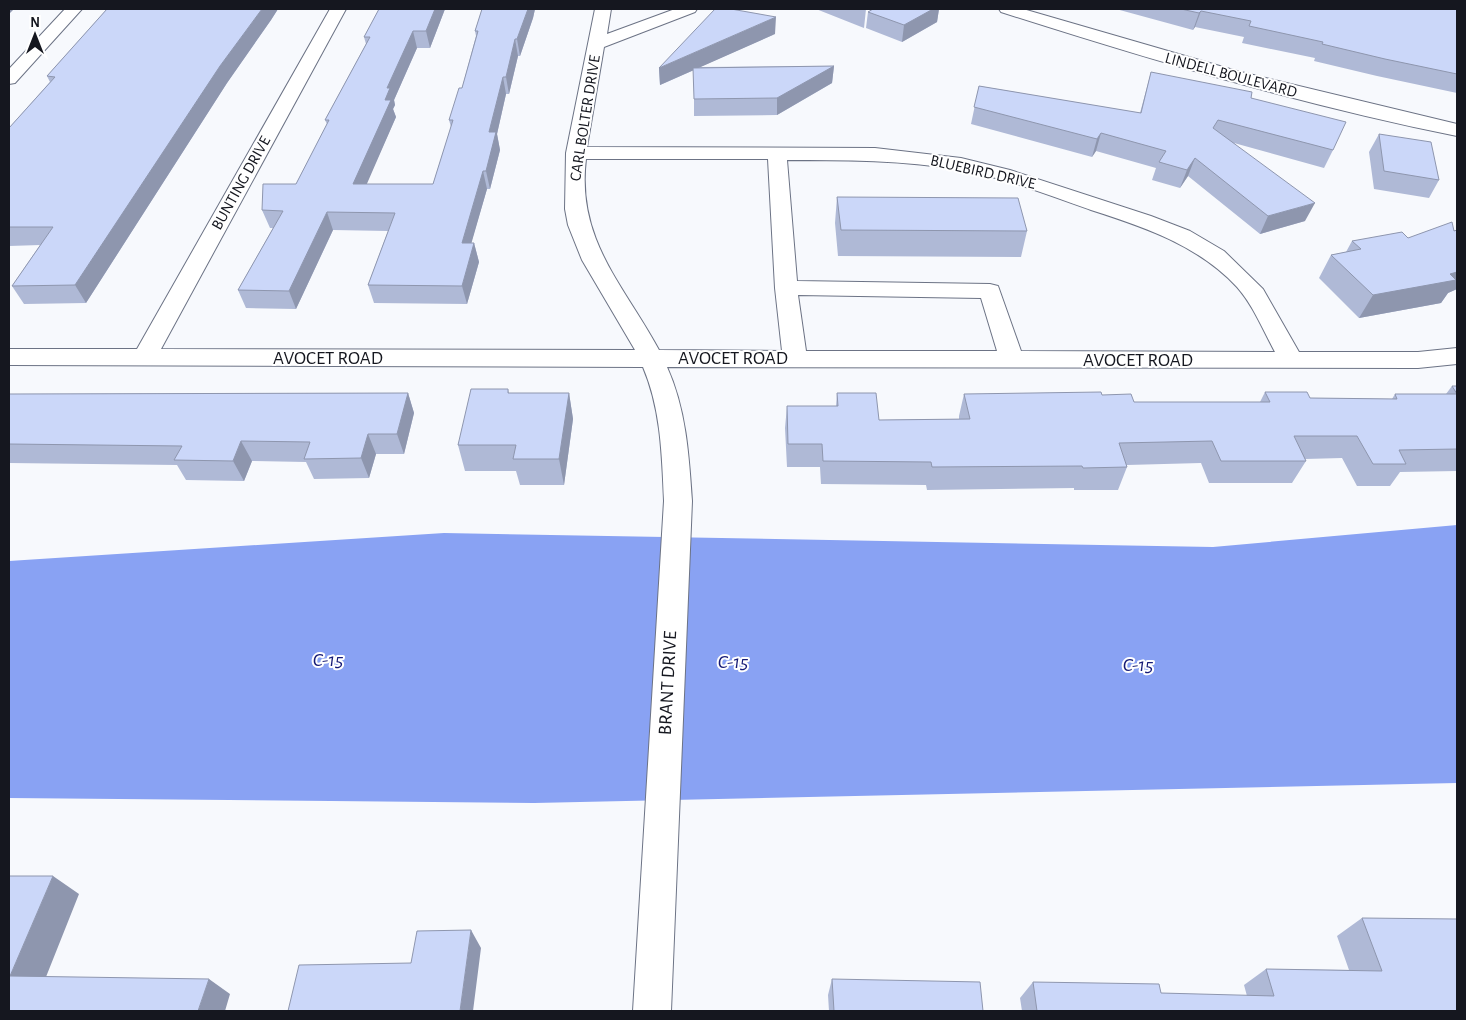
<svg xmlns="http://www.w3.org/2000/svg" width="1466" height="1020" viewBox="0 0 1466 1020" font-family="'Alegreya Sans',sans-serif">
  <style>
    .water { fill: #89a2f3 }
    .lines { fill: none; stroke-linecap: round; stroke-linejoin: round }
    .minor-casing { stroke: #6c7385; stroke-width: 2 }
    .minor { fill: #fff; fill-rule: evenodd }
    .wall { fill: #afb9d6 }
    .shaded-wall { fill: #8e96ae }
    .building { fill: #cbd7f9; stroke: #8e96ae }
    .labels { text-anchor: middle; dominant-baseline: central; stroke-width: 4; stroke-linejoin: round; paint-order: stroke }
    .far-street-label { font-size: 16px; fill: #15171f; stroke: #fff }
    .street-label { font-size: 19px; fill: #15171f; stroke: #fff }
    .water-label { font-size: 20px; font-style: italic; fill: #151a76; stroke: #fff }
  </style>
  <rect width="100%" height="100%" fill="#f7f9fd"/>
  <path class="water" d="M1457 525V783L534 803 9 798V561L444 533 1213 547Z"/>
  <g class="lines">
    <g class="minor-casing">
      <path id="minor" d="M65 9H82L15 83 9 84V69Z
        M330 9H346L161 349 635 350 582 260 568 225 565 209 566 153 595 9H611L607 34 675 9H697L695 12 604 47 587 147 875 148 961 158 1010 170 1151 216 1190 231 1224 251 1263 289 1299 352H1418L1457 348V364L1418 368 667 367C686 409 689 455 692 501L671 1011H633L664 501C662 455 661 409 643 367L9 365V349H137ZM586 159H768L775 288 782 351 659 350C624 285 576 240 586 159ZM787 160C845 160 903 160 961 170 1005 178 1049 195 1091 210 1144 227 1198 245 1237 287 1253 305 1263 330 1275 352L1021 351 998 286 990 284 797 281ZM798 295 981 298 997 351H806Z
        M999 9H1023L1237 71 1457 124V136C1303 105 1151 60 1001 12Z"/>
    </g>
    <use href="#minor" class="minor"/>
  </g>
  <path class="wall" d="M107 9H278L271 20 227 83 86 303 24 304 12 286 40 245 9 246V128L50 82 47 76Z
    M379 9H445L430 48H417L394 100 395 105 393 109 396 117 366 184H433L451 127 449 120 462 88 476 36 475 31 482 9H535L533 18 520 56H518L509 94H506L497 134 500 150 490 189H487L471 243H474L479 262 467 304 374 303 368 285 388 231 333 230 296 309 246 308 238 290 273 228H270L262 210 296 184 327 124 325 120 366 44 364 37Z
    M816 9H866L864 28Z
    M873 9H939L937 22 902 42 866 28 868 12Z
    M1116 9H1457V93L1377 76 1314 61 1315 58 1242 43 1244 37 1195 27 1193 30Z
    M775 34 700 67 834 66 832 83 777 115 694 116V70L660 85 659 68Z
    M1151 72 1251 98 1333 150 1324 168 1234 143 1305 221 1260 234 1188 176 1180 188 1152 180 1156 168 1096 151 1092 157 971 124 979 86 1140 113Z
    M1379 134 1439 180 1429 198 1374 189 1369 152Z
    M837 197 1027 231 1021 257 838 256 835 223Z
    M1457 230V289L1448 293 1441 303 1359 318 1319 278 1331 255 1346 252 1352 241 1408 238Z
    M1452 386H1457V471L1400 472 1390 486H1357L1342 458 1305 459 1306 461 1292 483H1209L1201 463 1127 465V467L1118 490H1074V488L927 490 926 485 821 484 820 467H787L785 428 787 406H836L837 393 879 420 959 419V416L964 394 1102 395 1134 402H1260L1265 392 1310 398 1392 399 1395 394H1446Z
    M508 389 509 393H569L573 419 564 485H520L516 471H465L458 445Z
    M408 393 414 413 404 454H376L369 478 314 479 306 462 252 461 244 481 186 480 177 465 9 463V394Z
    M1362 918 1457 1011H1022L1020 998 1033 982 1161 993 1247 996 1244 985 1266 969 1349 970 1337 936Z
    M832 979 983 1011H829L828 995Z"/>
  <path class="shaded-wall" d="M9 9H14L9 14Z
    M262 9H278L271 20 227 83 86 303 75 285 220 66Z
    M435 9H445L430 48 426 31Z
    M528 9H535L533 18 520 56 517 39Z
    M933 9H939L937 22 902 42 904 25Z
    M1201 11 1195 27 1193 30 1199 13Z
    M776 17 775 34 660 85 659 68Z
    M413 31 417 48 394 100 395 105 393 109 396 117 359 202 353 184 385 100 387 88Z
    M515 39 518 56 509 94 506 77Z
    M834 66 832 83 777 115V98Z
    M503 77 506 94 497 134 500 150 490 189 486 171 489 132Z
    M1101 133 1096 151 1092 157 1097 139Z
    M1195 158 1188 176 1180 188 1187 170Z
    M483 171 487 189 466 262 462 243Z
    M1315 203 1305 221 1260 234 1268 216Z
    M327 212 333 230 296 309 289 291Z
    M474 243 479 262 467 304 462 286Z
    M1457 272V289L1448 293 1441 303 1359 318 1373 295 1450 274Z
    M408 393 414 413 404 454 397 434Z
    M569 393 573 419 564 485 559 459Z
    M368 434 376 454 369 478 361 458Z
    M241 441 252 461 244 481 233 461Z
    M53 876 79 894 40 992 10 976Z
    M471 930 481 948 473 1011H460Z
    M209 979 230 994 225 1011H198Z"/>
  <path class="building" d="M107 9H262L220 66 75 285 12 286 53 227H9V128L55 77 47 76Z
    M379 9H435L426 31H413L387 88H390L385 100H391L353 184H433L453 120H449L459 88H462L478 31H475L482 9H528L517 39H515L506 77H503L489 132H496L486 171H483L462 243H474L462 286 368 285 395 213 327 212 289 291 238 290 283 211 262 210 263 184H296L329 120H325L370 37H364Z
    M715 9H731L776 17 659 68Z
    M873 9H933L904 25 868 12Z
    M1181 9H1457V74L1385 59 1322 44 1323 42 1249 26 1251 21 1201 11 1199 13Z
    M834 66 777 98 694 99 693 68Z
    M1151 72 1252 92 1251 98 1346 122 1333 150 1218 120 1213 128 1315 203 1268 216 1195 158 1187 170 1159 162 1166 151 1101 133 1097 139 974 107 979 86 1141 113Z
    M1379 134 1431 142 1439 180 1384 171Z
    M837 197 1018 198 1027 231 841 230Z
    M1452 222 1454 231 1457 230V272L1450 274 1456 280 1373 295 1331 255 1361 249 1352 241 1402 232 1408 238Z
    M1452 386H1457V449L1399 450 1406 464H1373L1357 436H1294L1306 461H1221L1212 441 1119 443 1127 467 1083 468 1082 466 932 467 931 462 823 461 822 444H788L787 406H838L837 393H876L879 420 970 419 964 394 1101 392 1102 395 1131 394 1134 402H1270L1265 392H1307L1310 398 1397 399 1395 394H1457Z
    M471 389H508V393H569L559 459H513L516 445H458Z
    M408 393 397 434H368L361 458 304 459 310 442 241 441 233 461 174 460 182 446 9 444V394Z
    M9 876H53L10 976 209 979 198 1011H9Z
    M1362 918 1457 919V1011H1037L1033 982 1159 984 1161 993 1274 996 1266 969 1382 971Z
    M471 930 460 1011H288L299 965 411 963 417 931Z
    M832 979 980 982 983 1011H834Z"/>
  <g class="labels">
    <g class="far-street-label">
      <text transform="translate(1231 75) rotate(15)">LINDELL BOULEVARD</text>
      <text transform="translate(585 118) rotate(-81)">CARL BOLTER DRIVE</text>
      <text transform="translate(983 172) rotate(13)">BLUEBIRD DRIVE</text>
      <text transform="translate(241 183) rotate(-61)">BUNTING DRIVE</text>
    </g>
    <g class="street-label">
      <text x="328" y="358">AVOCET ROAD</text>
      <text x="733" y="358">AVOCET ROAD</text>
      <text x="1138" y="360">AVOCET ROAD</text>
      <text transform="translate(668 683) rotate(-87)">BRANT DRIVE</text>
    </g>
    <g class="water-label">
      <text x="328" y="660">C-15</text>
      <text x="733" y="662">C-15</text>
      <text x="1138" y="665">C-15</text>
    </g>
  </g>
  <rect width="1466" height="1020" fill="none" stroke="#15171f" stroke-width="20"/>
  <g transform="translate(35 35)" stroke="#ffffff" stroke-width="4" paint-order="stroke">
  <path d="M0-4L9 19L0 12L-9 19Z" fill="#15171f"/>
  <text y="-8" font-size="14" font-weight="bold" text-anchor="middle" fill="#15171f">N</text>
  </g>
</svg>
